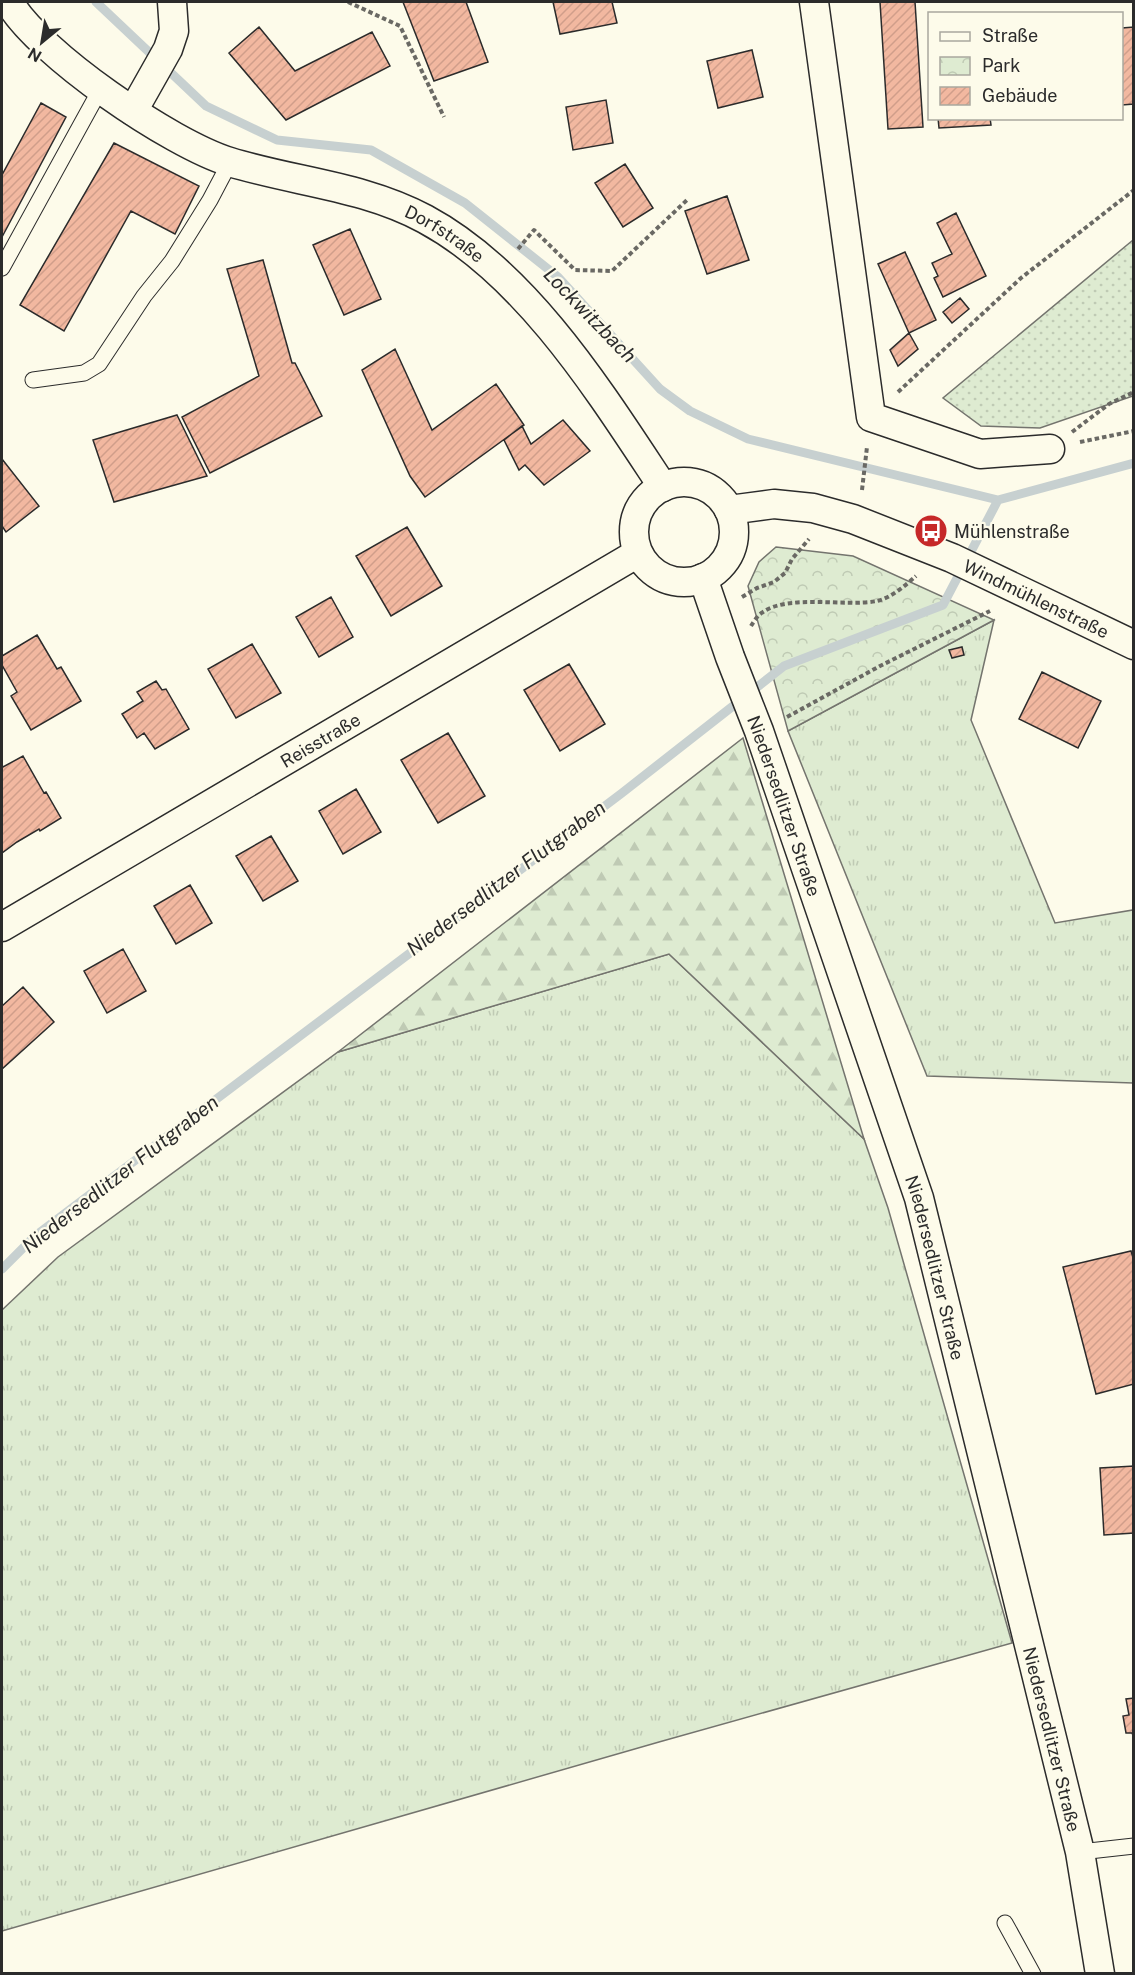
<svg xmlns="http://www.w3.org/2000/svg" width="1135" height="1975" viewBox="0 0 1135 1975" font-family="'Public Sans',sans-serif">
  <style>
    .grass { fill: url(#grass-tufts); stroke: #74746e; stroke-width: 1.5 }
    .forest { fill: url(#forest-firs); stroke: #74746e; stroke-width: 1.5 }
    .park { fill: url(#park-crowns); stroke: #74746e; stroke-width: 1.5 }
    .garden { fill: url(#garden-dots); stroke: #74746e; stroke-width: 1.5 }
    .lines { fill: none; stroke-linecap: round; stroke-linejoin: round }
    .stream { stroke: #c7d0d0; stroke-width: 9 }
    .building { fill: url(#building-hatch); stroke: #2b2b2b; stroke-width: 1.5 }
    .service-casing { stroke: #2b2b2b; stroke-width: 17 }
    .minor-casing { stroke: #2b2b2b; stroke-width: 31 }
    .path { stroke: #6a6964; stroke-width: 4; stroke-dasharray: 4.5 3; stroke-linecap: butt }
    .service { stroke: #fdfbea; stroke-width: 15 }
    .minor { stroke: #fdfbea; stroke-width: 28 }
    .labels { text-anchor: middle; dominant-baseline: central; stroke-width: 4.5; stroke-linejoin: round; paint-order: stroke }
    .street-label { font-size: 18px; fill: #2b2b2b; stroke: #fdfbea }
    .poi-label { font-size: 18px; fill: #2b2b2b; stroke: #fdfbea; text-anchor: start }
    .water-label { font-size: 20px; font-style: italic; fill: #2b2b2b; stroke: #fdfbea }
  </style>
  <defs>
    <pattern id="grass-tufts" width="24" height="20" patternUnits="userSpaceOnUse" patternTransform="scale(1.5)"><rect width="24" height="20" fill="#deebd1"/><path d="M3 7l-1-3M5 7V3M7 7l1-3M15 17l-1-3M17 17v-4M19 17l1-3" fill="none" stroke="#bfcab4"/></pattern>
    <pattern id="forest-firs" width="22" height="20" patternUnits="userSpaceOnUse" patternTransform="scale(1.5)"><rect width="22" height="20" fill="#deebd1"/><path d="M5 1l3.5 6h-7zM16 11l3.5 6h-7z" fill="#bfcab4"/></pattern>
    <pattern id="park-crowns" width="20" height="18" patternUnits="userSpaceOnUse" patternTransform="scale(1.5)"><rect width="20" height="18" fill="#deebd1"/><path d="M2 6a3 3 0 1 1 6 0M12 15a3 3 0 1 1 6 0" fill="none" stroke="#bfcab4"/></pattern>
    <pattern id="garden-dots" width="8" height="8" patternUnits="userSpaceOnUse" patternTransform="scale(1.5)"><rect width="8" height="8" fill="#deebd1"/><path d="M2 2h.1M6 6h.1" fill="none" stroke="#bfcab4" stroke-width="1.8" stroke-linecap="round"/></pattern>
    <pattern id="building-hatch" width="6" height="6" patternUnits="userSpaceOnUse" patternTransform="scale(1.5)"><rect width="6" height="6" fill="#f2b8a0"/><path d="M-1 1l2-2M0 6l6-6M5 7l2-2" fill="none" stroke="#d09e8a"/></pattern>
  </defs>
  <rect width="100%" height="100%" fill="#fdfbea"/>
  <path class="grass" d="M994 620 971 720 1055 923 1133 910V1083L927 1076 788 731Z
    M669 954 864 1139 888 1208 1012 1643 659 1742 2 1931V1310L58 1257 338 1052Z"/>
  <path class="forest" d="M743 738 864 1139 669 954 338 1052Z"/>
  <path class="park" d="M776 547 853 556 994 620 788 731 748 586 759 562Z"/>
  <path class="garden" d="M1133 240V396L1040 428 981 426 943 398Z"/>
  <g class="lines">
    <path class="stream" d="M96 2 206 106 277 140 371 150 465 203 558 277 660 389 690 411 748 439 998 500 1134 463
      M2 1269 35 1236 622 793 784 666 943 605 998 500"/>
  </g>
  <path class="building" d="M403 2H466L488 62 434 81Z
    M553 2H612L617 23 560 34Z
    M880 2H915L923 127 888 129Z
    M259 27 295 71 372 32 390 66 286 120 229 53Z
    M1134 27V104L1122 105V28Z
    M752 50 763 97 718 108 707 61Z
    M606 100 613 143 573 150 566 107Z
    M41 103 66 117 2 237V175Z
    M938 118H990L991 125 939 128Z
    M114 143 199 186 175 234 131 211 64 331 20 305Z
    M625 164 653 208 623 227 595 183Z
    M727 196 749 260 707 274 685 211Z
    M956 213 986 276 943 297 934 278 938 276 932 263 952 254 937 223Z
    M350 229 381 299 344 315 313 245Z
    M905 252 936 320 909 333 878 264Z
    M263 260 292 363H295L322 416 210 473 182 417 259 376 227 269Z
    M960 298 969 309 952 323 943 312Z
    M909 333 918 349 898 366 890 350Z
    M395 349 432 430 496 384 524 425 425 497 410 476 362 370Z
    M177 415 207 476 114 502 93 440Z
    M563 420 590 451 544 485 525 465 519 470 504 440 522 426 531 444Z
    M2 459 39 506 6 532 2 526Z
    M407 527 442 586 391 616 356 556Z
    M331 597 353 637 319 657 296 617Z
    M37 635 57 669 61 667 81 701 31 730 11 696 17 692 2 665V656Z
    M252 644 281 693 236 718 208 669Z
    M962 647 964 655 952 658 949 650Z
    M569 664 605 724 560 751 524 690Z
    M1042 672 1101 701 1078 748 1019 719Z
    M156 681 162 690 166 689 189 729 155 749 144 733 137 738 122 714 143 701 137 692Z
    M448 733 485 796 438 823 401 760Z
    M23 756 44 793 46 792 61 818 40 831 39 829 17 842 2 853V765L3 767Z
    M356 789 381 832 343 854 319 811Z
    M271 836 298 881 263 901 236 856Z
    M190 885 212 923 176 944 154 906Z
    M123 949 146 991 107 1013 84 971Z
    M23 987 54 1022 2 1069V1006Z
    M1131 1251 1134 1261V1384L1096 1394 1063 1267Z
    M1134 1466V1533L1104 1535 1100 1468Z
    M1134 1698V1738L1132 1733H1126L1123 1716 1129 1715 1126 1699Z"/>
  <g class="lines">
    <g class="service-casing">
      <path id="service" d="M2 268 101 88
        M33 380 84 373 99 364 144 296 172 261 210 200 230 162
        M1080 1852 1134 1846
        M1005 1923 1033 1974"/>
    </g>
    <g class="minor-casing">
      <g id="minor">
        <path id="s1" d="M9 2C39 54 171 144 230 162 295 182 364 186 425 219 527 274 600 392 663 487"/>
        <path d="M814 2 871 417 980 454 1050 449"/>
        <path d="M133 111 168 49 174 31 172 2"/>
        <circle cx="684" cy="532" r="50"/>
        <path id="s2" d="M729 510 774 504 813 508 853 519 952 558 1134 645"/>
        <path id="s3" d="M703 578 730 657 759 731 919 1198 1080 1852 1100 1974"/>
        <path id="s4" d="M2 927 638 553"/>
      </g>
    </g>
    <path class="path" d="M348 2 400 26 444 117
      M518 249 534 230 575 270 612 271 687 200
      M898 392 1021 278 1134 190
      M1072 432 1109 404 1134 392
      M1080 442 1134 431
      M862 490 867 447
      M742 597 757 588 774 582 785 573 792 559 809 539
      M751 626C754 621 758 615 763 612 789 594 845 607 877 601 891 598 906 585 916 576
      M787 717 880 666 990 611"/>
    <use href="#service" class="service"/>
    <use href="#minor" class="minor"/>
  </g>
  <defs>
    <g id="bus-disc" transform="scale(1.725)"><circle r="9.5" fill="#c62828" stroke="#fdfbea"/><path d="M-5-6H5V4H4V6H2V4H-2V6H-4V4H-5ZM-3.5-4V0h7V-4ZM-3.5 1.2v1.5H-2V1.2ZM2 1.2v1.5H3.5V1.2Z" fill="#fff"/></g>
  </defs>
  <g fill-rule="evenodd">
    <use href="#bus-disc" x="931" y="531"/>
  </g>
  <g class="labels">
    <g class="street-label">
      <text stroke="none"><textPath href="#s1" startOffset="504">Dorfstraße</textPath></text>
      <text stroke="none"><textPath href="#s2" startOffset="326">Windmühlenstraße</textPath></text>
      <text stroke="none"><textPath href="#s4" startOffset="369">Reisstraße</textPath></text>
      <text stroke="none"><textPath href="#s3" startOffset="242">Niedersedlitzer Straße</textPath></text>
      <text stroke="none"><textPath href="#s3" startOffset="728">Niedersedlitzer Straße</textPath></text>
      <text stroke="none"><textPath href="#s3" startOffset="1214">Niedersedlitzer Straße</textPath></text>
    </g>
    <g class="poi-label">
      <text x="954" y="531">Mühlenstraße</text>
    </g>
    <g class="water-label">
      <text transform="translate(590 315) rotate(46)">Lockwitzbach</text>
      <text transform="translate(506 878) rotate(-37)">Niedersedlitzer Flutgraben</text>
      <text transform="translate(120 1174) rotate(-38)">Niedersedlitzer Flutgraben</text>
    </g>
  </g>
  <rect width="1135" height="1975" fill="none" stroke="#2b2b2b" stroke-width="6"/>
  <rect x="928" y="12" width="195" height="108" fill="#fdfbea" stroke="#a9a89e" stroke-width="1.5"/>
  <rect x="940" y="32" width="30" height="9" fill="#fdfbea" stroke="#a9a89e" stroke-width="1.5"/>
  <text x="982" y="42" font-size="18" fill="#2b2b2b">Straße</text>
  <rect x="940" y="57" width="30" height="18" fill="url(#park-crowns)" stroke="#a9a89e" stroke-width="1.5"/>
  <text x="982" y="72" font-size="18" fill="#2b2b2b">Park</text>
  <rect x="940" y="87" width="30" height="18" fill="url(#building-hatch)" stroke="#a9a89e" stroke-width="1.5"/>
  <text x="982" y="102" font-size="18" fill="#2b2b2b">Gebäude</text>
  <g transform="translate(42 42) rotate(210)" stroke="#fdfbea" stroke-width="4.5" paint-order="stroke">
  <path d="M0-4.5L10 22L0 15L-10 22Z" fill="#2b2b2b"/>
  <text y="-9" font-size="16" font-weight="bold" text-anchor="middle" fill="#2b2b2b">N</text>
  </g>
</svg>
